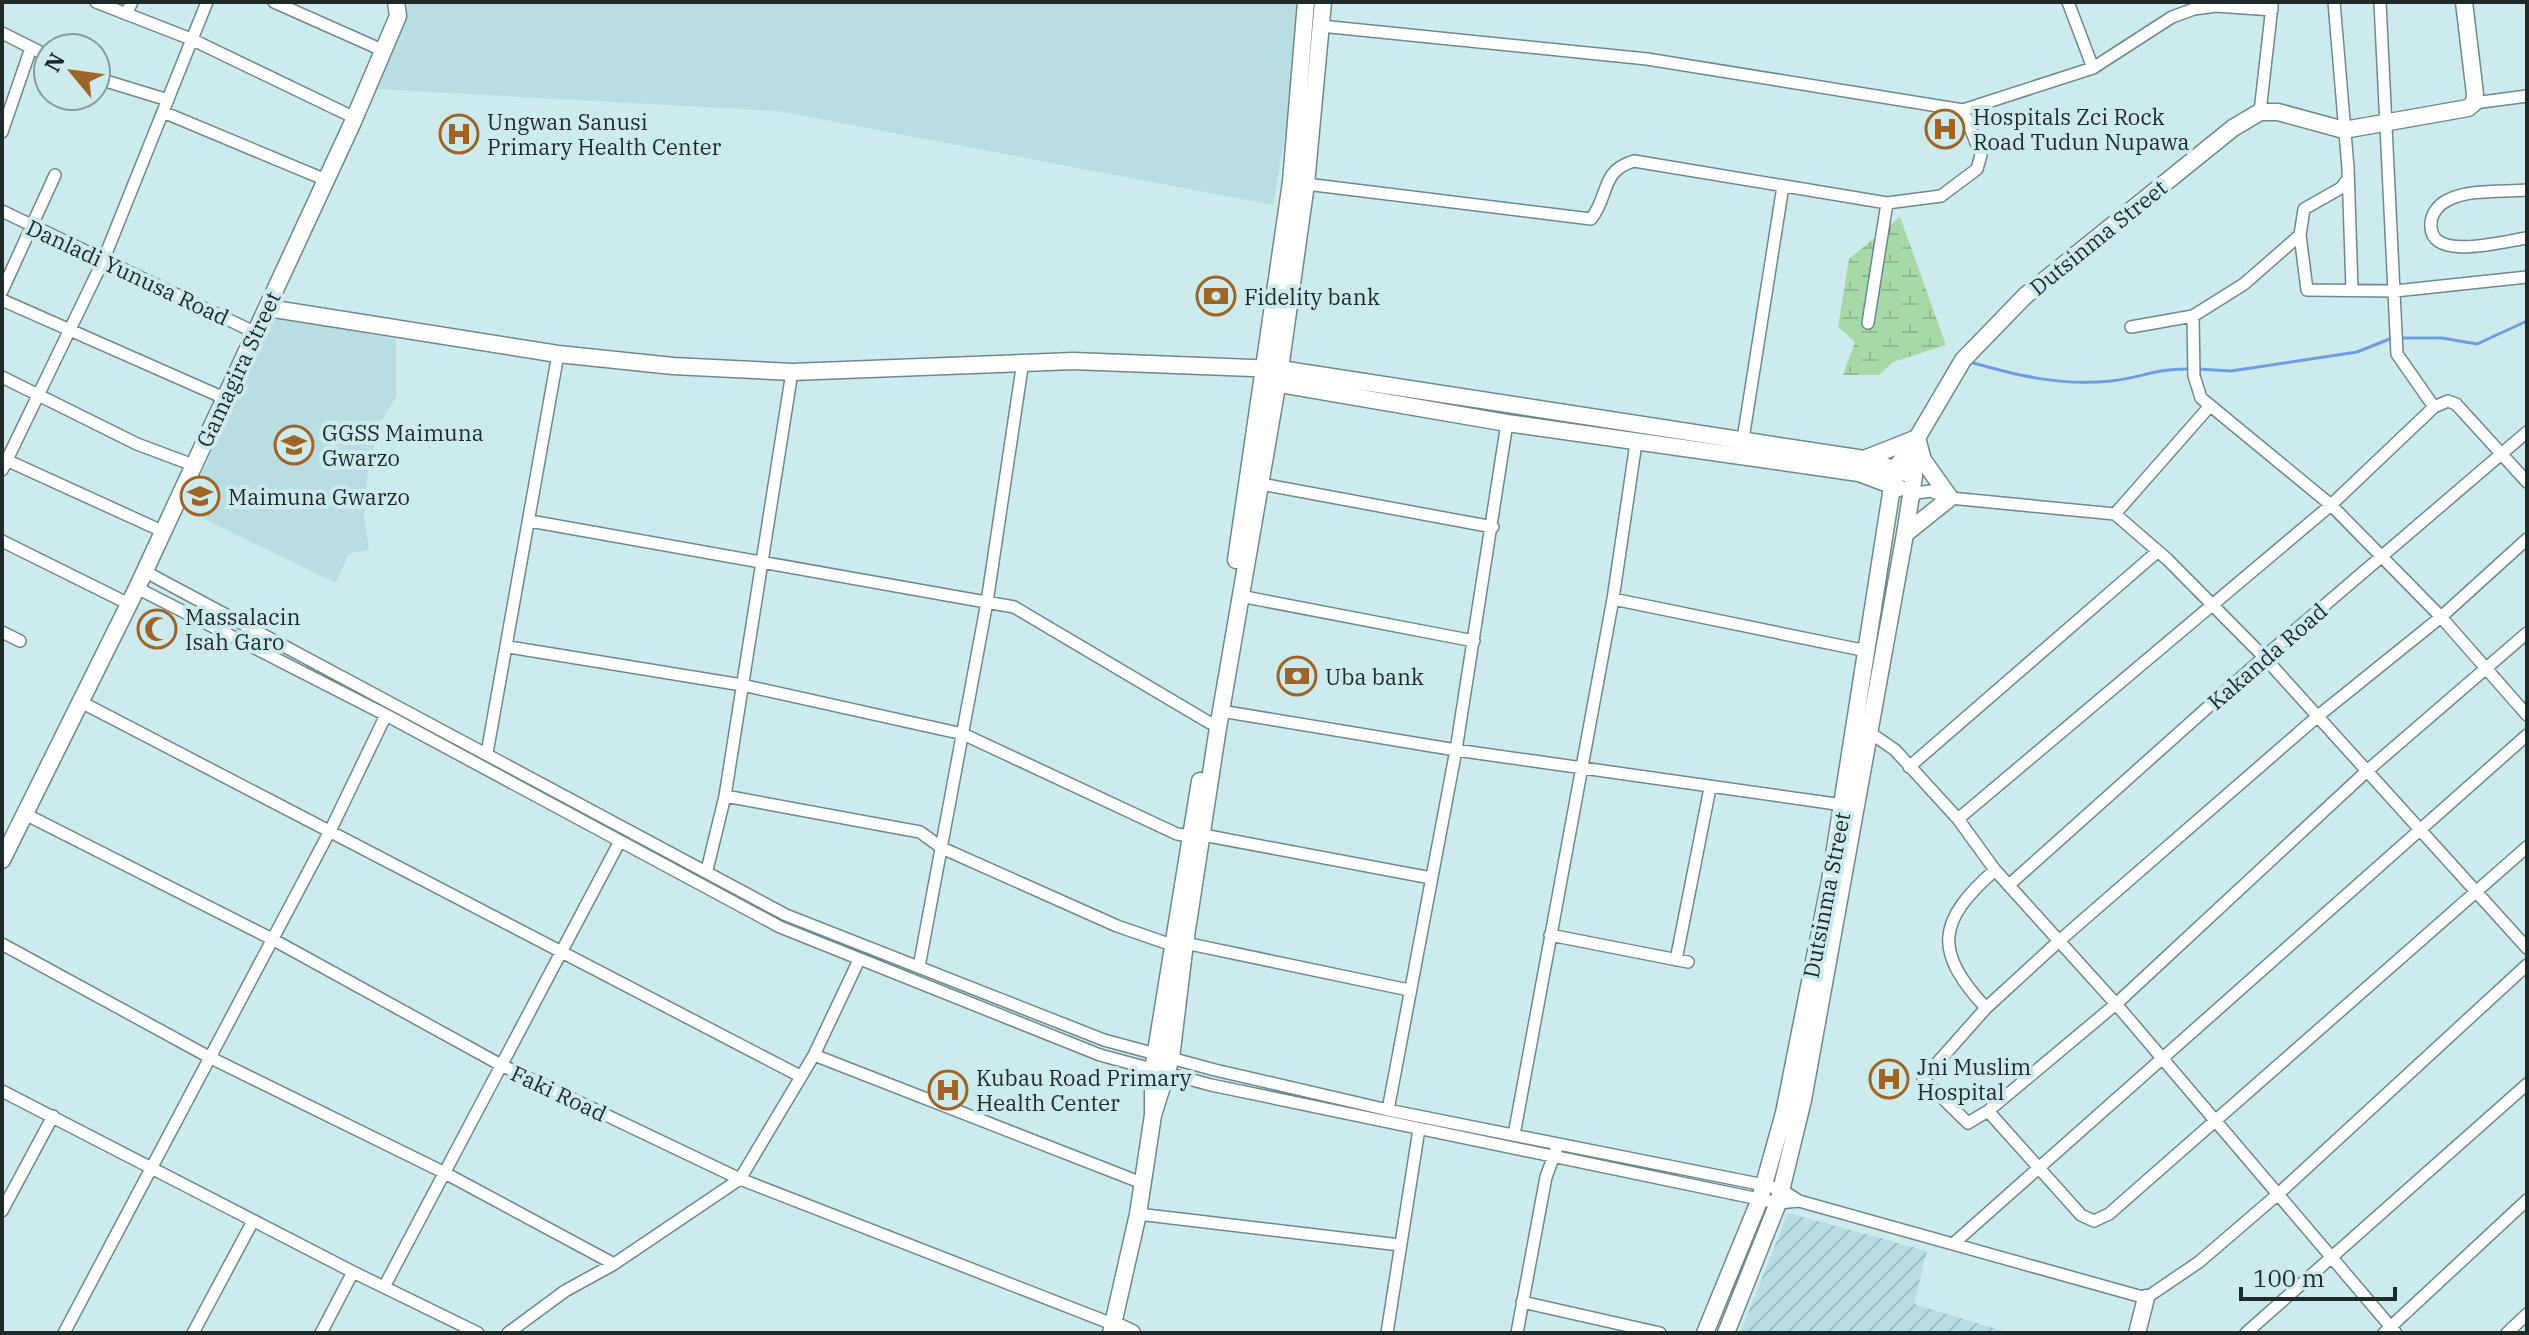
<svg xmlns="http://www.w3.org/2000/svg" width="2529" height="1335" viewBox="0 0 2529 1335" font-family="'IBM Plex Serif',serif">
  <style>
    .built { fill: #b8dee1 }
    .industrial { fill: url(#industrial-furrows) }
    .wetland { fill: url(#wetland-marsh) }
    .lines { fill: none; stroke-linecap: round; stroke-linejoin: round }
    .stream { stroke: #6f9de1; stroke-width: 3 }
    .street-casing { stroke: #6e898b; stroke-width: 14 }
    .secondary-casing { stroke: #6e898b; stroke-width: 19 }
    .street { stroke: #fff; stroke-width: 11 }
    .secondary { stroke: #fff; stroke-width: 16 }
    .labels { text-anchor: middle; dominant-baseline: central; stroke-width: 8; stroke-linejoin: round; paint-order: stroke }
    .poi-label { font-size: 22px; fill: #1e292a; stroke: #cdebed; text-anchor: start }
    .street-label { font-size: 22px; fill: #1e292a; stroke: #cdebed }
  </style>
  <defs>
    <pattern id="industrial-furrows" width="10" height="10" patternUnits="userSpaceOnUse" patternTransform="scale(2)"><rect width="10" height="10" fill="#b8dee1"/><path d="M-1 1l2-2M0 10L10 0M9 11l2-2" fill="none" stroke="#9ebec1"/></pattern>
    <pattern id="wetland-marsh" width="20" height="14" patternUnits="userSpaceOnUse" patternTransform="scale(2)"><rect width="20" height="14" fill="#a5daa8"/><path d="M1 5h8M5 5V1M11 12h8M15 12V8" fill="none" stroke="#8ebb91"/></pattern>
  </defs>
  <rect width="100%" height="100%" fill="#cdebed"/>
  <path class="built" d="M408 2H1308L1273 205 778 111 376 89Z
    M272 316 396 339V397L379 425 367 477 364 516 369 549 349 554 336 583 204 519 203 507 189 501Z"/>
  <path class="industrial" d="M1788 1213 1927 1251 1914 1304 2010 1333H1740Z"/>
  <path class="wetland" d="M1900 217 1946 345 1893 362 1879 375H1843L1855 342 1838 327 1849 259Z"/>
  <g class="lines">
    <path class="stream" d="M1970 362C2019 376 2060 386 2111 381 2141 378 2156 368 2190 369
      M2198 369 2231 371 2304 360 2357 352 2392 338H2442L2477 344 2527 321"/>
    <g class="street-casing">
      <path id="street" d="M96 2 191 39 355 118
        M274 2 382 50
        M2068 2 2093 68
        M2334 2 2348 168 2352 290
        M2380 2 2397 354 2434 407
        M126 14 132 2
        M1321 26 1647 59 1963 110 2093 68 2172 17 2194 9 2216 6 2272 10
        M2 33 48 56
        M96 78 168 100
        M2474 103 2527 96
        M163 112 326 180
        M2260 112 2272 6
        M2 132 31 48
        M2348 179 2341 188 2304 209 2300 235 2307 290 2395 291 2527 277
        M1306 184 1591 219C1610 195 1600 171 1634 161L1887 203 1941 196 1977 169 1981 155 1963 110
        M2527 190C2504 192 2468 189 2448 200 2439 204 2431 214 2431 224 2428 263 2505 241 2527 238
        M2 211 254 332
        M2 291 55 175
        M2 300 224 398
        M2193 316 2194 376 2201 398 2331 505 2441 617 2527 715
        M1868 323 1887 203
        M2131 327 2193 316 2244 284 2300 235
        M2 377 137 444 193 465
        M1743 439 1783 186
        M2 458 162 531
        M2 470 103 261 207 2
        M1261 484 1493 527
        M1911 494 1930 491 1950 498 2115 514 2167 559 2264 657 2527 948
        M2115 514 2209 407
        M530 521 1014 607 1210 723
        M2527 539 2441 617 2318 716 2059 941 1986 1008 1923 1079 1968 1123 1988 1111 2081 1215 2094 1221 2109 1214 2527 847
        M2 541 129 604
        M144 571 786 915 1104 1040 1215 1070 1388 1110 1764 1185 1782 1190 1799 1201 2146 1298 2199 1262 2277 1195 2527 965
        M137 588 386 715 780 927 1100 1055 1211 1085 1778 1203 1799 1201
        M1240 596 1474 641
        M1613 599 1867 651
        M2 632 20 641
        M509 647 742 685 963 734 1177 834 1190 836
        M81 702 800 1076
        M1221 711 1456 750 1843 805
        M1869 732 1895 750 1958 819 1995 870 2116 1004 2396 1333
        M487 753 558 354
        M1909 767 2157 552
        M725 796 920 832 942 848 1117 926 1172 945
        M25 814 272 939 501 1065 740 1179 1115 1325
        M1958 819 2331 505 2434 407 2448 401 2456 404 2527 482
        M1203 835 1431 878
        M707 870 725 796 792 372
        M2010 884 2264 657 2527 432
        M1550 935 1688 962
        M1185 943 1409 990
        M2 944 209 1057 443 1172 614 1264
        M1676 960 1710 788
        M919 967 987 602 1023 361
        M1986 1008C1933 951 1937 921 1995 870
        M814 1055 1142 1183
        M2 1091 353 1272 478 1333
        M1388 1110 1456 750 1507 423
        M1988 1111 2116 1004 2368 770 2527 633
        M1514 1135 1613 599 1636 443
        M2 1211 53 1116
        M1138 1214 1400 1245
        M1953 1244 2527 735
        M384 1287 620 841
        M1522 1302 1660 1333
        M64 1333 331 829 386 715
        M193 1333 253 1221
        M321 1333 353 1272
        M508 1333 565 1291 614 1264 740 1179 814 1055 859 960
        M1387 1333 1419 1129
        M1517 1333 1546 1177 1556 1150
        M2246 1333 2527 1084
        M2384 1333 2527 1200
        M2507 1333 2527 1314"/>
    </g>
    <g class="secondary-casing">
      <path id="secondary" d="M268 308 558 354 673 366 792 372 1073 361 1280 369 1864 459 1914 476
        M1268 382 1507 423 1859 473 1899 488
        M1864 459 1917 438 1923 460 1950 498 1905 534
        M1236 560 1291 182 1306 2
        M2 860 137 588 352 124 398 16 396 2
        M1153 1113V1070L1200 781
        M1115 1325 1132 1333
        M1111 1333 1138 1214 1153 1115 1171 1058 1185 943 1217 734 1280 369 1306 184 1323 2
        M1705 1333 1760 1199 1784 1113 1830 881 1895 468 1902 460
        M1726 1333 1778 1203 1803 1100 1905 534 1914 476 1912 451 1917 438 1963 360 2025 296 2233 128 2260 112H2278L2344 130 2468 108 2474 103 2475 94 2464 2
        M2137 1333 2146 1298"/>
    </g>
    <use href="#street" class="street"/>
    <use href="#secondary" class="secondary"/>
  </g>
  <defs>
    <g id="hospital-ring" transform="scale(2)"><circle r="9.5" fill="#cdebed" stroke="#a06426" stroke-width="1.5"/><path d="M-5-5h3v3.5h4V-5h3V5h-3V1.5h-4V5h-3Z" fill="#a06426"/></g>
    <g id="bank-ring" transform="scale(2)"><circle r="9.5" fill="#cdebed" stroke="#a06426" stroke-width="1.5"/><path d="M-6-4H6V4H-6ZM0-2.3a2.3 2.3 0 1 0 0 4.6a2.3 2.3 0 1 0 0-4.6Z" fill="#a06426"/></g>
    <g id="school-ring" transform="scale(2)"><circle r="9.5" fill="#cdebed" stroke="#a06426" stroke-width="1.5"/><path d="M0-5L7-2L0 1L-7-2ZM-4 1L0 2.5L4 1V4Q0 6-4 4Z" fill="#a06426"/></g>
    <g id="mosque-ring" transform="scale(2)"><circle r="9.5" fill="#cdebed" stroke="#a06426" stroke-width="1.5"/><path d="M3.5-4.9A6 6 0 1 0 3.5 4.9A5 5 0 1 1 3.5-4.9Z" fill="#a06426"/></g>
  </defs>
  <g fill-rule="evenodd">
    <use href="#hospital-ring" x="1945" y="129"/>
    <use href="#hospital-ring" x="459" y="134"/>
    <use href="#bank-ring" x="1216" y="296"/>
    <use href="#school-ring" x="294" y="445"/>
    <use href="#school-ring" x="200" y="496"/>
    <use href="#mosque-ring" x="157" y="629"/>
    <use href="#bank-ring" x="1297" y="676"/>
    <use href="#hospital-ring" x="1889" y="1079"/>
    <use href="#hospital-ring" x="948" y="1090"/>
  </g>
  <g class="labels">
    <g class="poi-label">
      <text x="1973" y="116">Hospitals Zci Rock<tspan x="1973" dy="25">Road Tudun Nupawa</tspan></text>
      <text x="487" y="121">Ungwan Sanusi<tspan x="487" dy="25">Primary Health Center</tspan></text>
      <text x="1244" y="296">Fidelity bank</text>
      <text x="322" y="432">GGSS Maimuna<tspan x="322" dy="25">Gwarzo</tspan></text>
      <text x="228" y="496">Maimuna Gwarzo</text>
      <text x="185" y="616">Massalacin<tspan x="185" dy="25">Isah Garo</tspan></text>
      <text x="1325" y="676">Uba bank</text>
      <text x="1917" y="1066">Jni Muslim<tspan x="1917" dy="25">Hospital</tspan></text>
      <text x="976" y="1077">Kubau Road Primary<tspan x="976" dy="25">Health Center</tspan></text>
    </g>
    <g class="street-label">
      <text transform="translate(2098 237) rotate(-39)">Dutsinma Street</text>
      <text transform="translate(128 272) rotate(25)">Danladi Yunusa Road</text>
      <text transform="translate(238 369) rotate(-65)">Gamagira Street</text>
      <text transform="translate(2267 656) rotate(-41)">Kakanda Road</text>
      <text transform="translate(1826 895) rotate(-79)">Dutsinma Street</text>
      <text transform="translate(559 1093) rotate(25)">Faki Road</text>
    </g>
  </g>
  <rect width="2529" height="1335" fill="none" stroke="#1e292a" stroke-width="8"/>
  <g transform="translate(72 72) rotate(299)"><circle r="38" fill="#cdebed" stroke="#879d9f" stroke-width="2"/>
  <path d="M0-6L14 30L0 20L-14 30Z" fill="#a06426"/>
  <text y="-12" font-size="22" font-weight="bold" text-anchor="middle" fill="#1e292a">N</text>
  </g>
  <path d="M2241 1287v12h154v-12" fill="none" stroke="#1e292a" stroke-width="4"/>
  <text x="2253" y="1287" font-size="24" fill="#1e292a" stroke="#cdebed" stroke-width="6" paint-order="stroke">100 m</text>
</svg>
